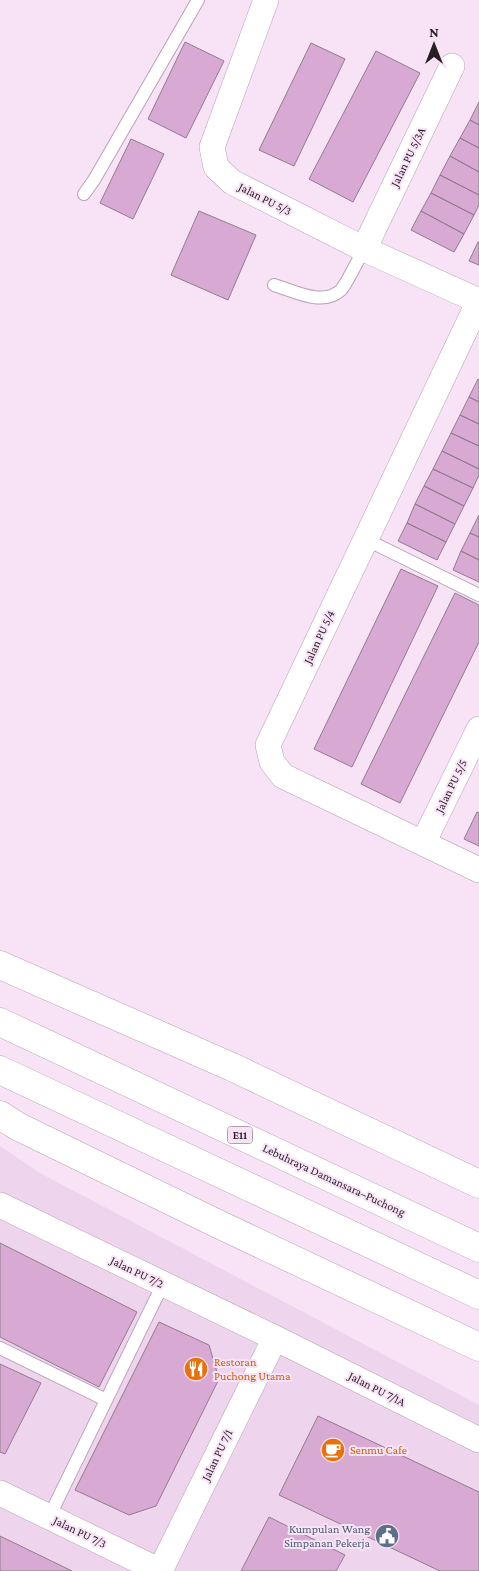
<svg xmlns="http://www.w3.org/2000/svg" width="479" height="1571" viewBox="0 0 479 1571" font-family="'Crimson Pro',serif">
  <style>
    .built { fill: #efd4ed }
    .building { fill: #d8aad3; stroke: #907c8d }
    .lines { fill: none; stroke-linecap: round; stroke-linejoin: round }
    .lane-casing { stroke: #b7a3b5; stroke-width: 14 }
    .street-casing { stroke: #b7a3b5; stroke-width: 26 }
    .highway-casing { stroke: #b7a3b5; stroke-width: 29 }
    .lane { stroke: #fff; stroke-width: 12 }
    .street { stroke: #fff; stroke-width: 25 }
    .highway { stroke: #fff; stroke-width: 28 }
    .labels { text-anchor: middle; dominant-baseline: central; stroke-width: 4; stroke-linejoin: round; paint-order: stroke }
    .shield { fill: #f8e3f6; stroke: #665a64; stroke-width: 1 }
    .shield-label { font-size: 11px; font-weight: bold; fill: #271f26 }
    .street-label { font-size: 12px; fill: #271f26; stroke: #f8e3f6 }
    .food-label { font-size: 12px; fill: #c56008; stroke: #f8e3f6; text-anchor: start }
    .service-label { font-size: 12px; fill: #4e5e75; stroke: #f8e3f6; text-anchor: end }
  </style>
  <rect width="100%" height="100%" fill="#f8e3f6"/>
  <path class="built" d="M0 1146 40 1173 479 1405V1571H0Z"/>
  <path class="building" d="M185 42 224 61 186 138 148 119Z
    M311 43 345 59 294 166 259 150Z
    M376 51 420 73 353 202 309 179Z
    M479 102V125L470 120Z
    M470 120 479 125V148L460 138Z
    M460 138 479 148V172L450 156Z
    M131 139 164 154 133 219 100 203Z
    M450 156 479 172V195L440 175Z
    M440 175 479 195V205L474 215 431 193Z
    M431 193 474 215 464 234 421 211Z
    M199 211 256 235 228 300 171 275Z
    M421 211 464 234 454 252 411 230Z
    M478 242H479V265L469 261Z
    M478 379 479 380V402L469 397Z
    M469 397 479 402V424L460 415Z
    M460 415 479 424V446L451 433Z
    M451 433 479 446V469L442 451Z
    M442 451 479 469V475L473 488 433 469Z
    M433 469 473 488 464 506 424 486Z
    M424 486 464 506 455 524 415 504Z
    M415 504 455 524 446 542 407 523Z
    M479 515V537L470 533Z
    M407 523 446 542 437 560 398 541Z
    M470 533 479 537V560L461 551Z
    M461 551 479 560V582L453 570Z
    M401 569 438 586 352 767 314 749Z
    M455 593 479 605V642L400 803 361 784Z
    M477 812 479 813V846L464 839Z
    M0 1243 137 1312 99 1387 0 1337Z
    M159 1322 209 1345 219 1379 156 1506 129 1515 75 1490Z
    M0 1364 41 1383 5 1454 0 1452Z
    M318 1416 479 1492V1571H440L279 1495Z
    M269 1517 345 1555 336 1571H241Z
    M0 1536 72 1571H0Z"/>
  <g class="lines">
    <g class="lane-casing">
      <path id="lane" d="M84 194 94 180 198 0
        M274 285C294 291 323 307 341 290 347 283 359 258 364 249
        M365 539 479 595
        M0 1348 106 1400
        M49 1517 163 1284"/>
    </g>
    <g class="street-casing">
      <path id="street" d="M266 0 212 147 216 167 232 182 364 249 479 301
        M364 249 452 66
        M479 301 268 745 272 762 283 776 479 870
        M423 843 479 729
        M0 1205 275 1338 479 1440
        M0 1493 160 1571
        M160 1571 275 1338"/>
    </g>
    <g class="highway-casing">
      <path id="highway" d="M0 965 232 1067 479 1184
        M0 1022 479 1248
        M0 1070 479 1295
        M0 1115 17 1126 216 1223 479 1347"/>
    </g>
    <use href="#lane" class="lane"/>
    <use href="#street" class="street"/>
    <use href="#highway" class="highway"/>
  </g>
  <defs>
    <g id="restaurant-disc" transform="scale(1.25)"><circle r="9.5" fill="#e8710a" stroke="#f8e3f6"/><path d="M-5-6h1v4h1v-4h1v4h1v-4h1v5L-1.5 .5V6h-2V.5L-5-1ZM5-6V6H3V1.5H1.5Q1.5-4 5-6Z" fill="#fff"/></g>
    <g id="cafe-disc" transform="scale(1.25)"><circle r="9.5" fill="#e8710a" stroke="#f8e3f6"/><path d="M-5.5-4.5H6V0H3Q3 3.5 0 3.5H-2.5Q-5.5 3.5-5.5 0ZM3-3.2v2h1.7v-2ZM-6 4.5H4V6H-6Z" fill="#fff"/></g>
    <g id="civic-disc" transform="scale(1.25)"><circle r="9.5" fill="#5c6f8a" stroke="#f8e3f6"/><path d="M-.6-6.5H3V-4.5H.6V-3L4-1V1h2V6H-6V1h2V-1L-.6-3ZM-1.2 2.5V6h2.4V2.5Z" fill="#fff"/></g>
  </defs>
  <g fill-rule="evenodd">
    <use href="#restaurant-disc" x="196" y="1369"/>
    <use href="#cafe-disc" x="333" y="1450"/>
    <use href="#civic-disc" x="387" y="1536"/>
  </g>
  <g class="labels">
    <rect class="shield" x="227.5" y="1126.5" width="25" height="17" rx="4"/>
    <g class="shield-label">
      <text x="240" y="1135">E11</text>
    </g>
    <g class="street-label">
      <text transform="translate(408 157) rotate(-64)">Jalan PU 5/3A</text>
      <text transform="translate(265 199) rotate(27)">Jalan PU 5/3</text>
      <text transform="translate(319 637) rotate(-65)">Jalan PU 5/4</text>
      <text transform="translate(451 786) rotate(-64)">Jalan PU 5/5</text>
      <text transform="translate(334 1180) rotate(25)">Lebuhraya Damansara–Puchong</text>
      <text transform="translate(137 1272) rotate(26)">Jalan PU 7/2</text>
      <text transform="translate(377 1389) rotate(27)">Jalan PU 7/1A</text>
      <text transform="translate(217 1455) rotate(-64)">Jalan PU 7/1</text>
      <text transform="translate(80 1532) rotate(26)">Jalan PU 7/3</text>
    </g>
    <g class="food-label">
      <text x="214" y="1362">Restoran<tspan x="214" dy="14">Puchong Utama</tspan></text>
      <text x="350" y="1450">Senmu Cafe</text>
    </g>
    <g class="service-label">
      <text x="370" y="1529">Kumpulan Wang<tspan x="370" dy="14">Simpanan Pekerja</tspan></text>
    </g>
  </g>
  <g transform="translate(434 45)" stroke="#f8e3f6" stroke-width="4" paint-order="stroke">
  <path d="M0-4L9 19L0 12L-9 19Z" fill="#271f26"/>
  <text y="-8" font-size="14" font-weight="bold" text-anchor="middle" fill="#271f26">N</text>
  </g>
</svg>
